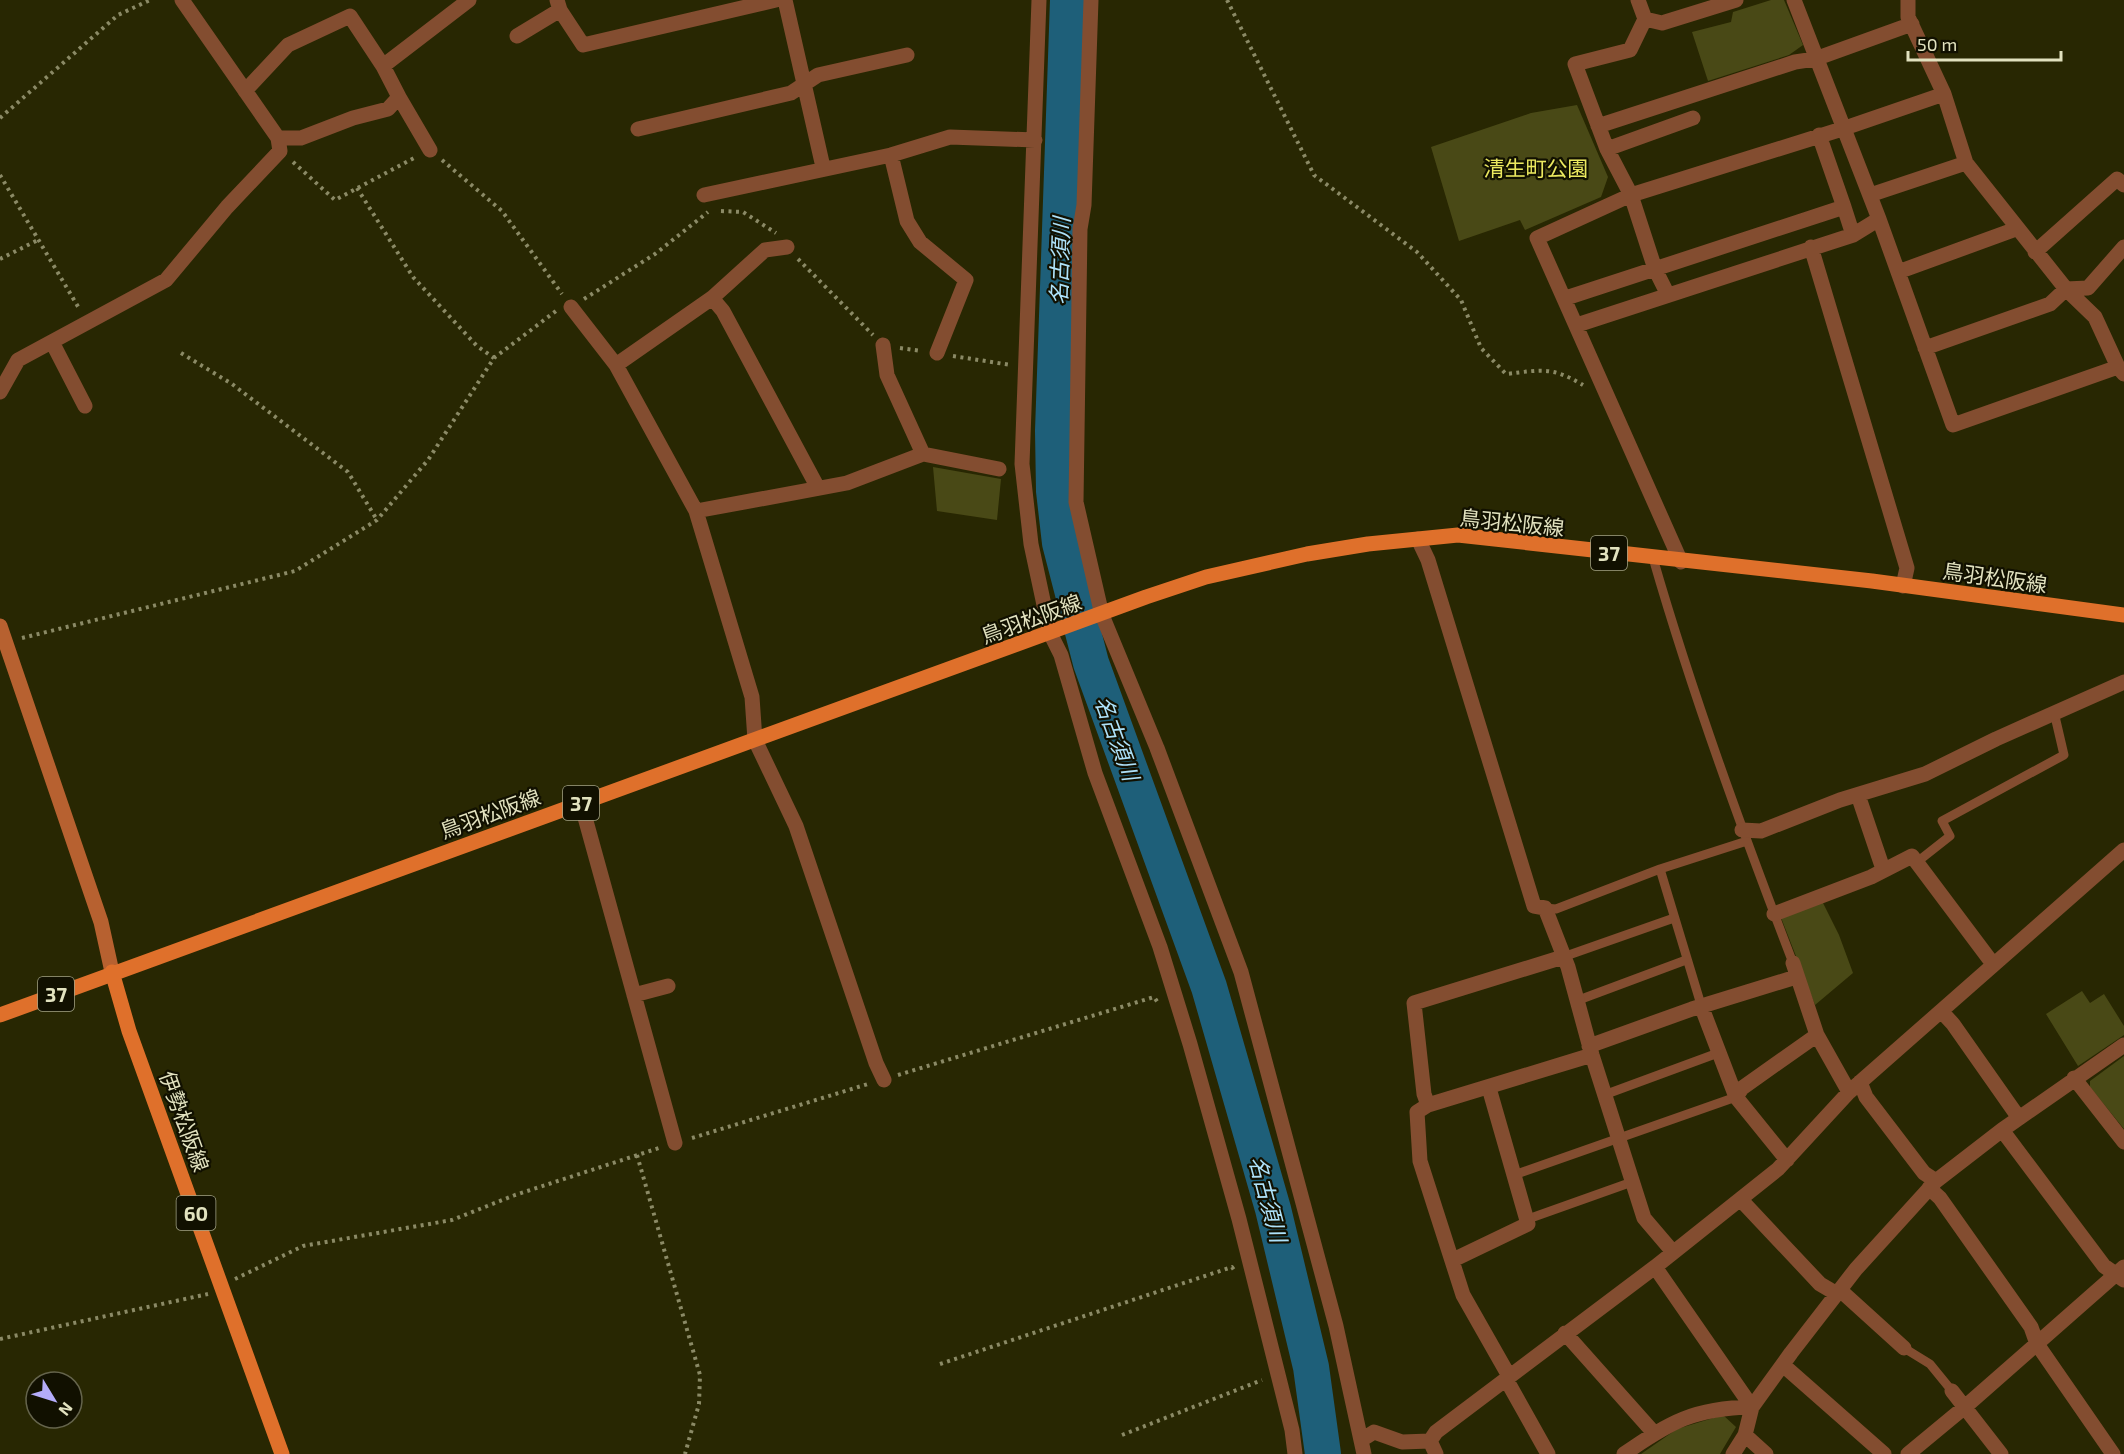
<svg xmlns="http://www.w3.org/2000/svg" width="2124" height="1454" viewBox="0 0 2124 1454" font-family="'Exo 2','Noto Sans JP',sans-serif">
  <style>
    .green { fill: #494916 }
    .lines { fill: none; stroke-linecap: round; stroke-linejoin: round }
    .river { stroke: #1e5f79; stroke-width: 36 }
    .path { stroke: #8b8a66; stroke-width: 4; stroke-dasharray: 3 4.5; stroke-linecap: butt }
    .lane { stroke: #834d30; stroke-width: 9 }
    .street { stroke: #834d30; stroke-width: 15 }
    .secondary { stroke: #b76130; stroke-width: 15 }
    .primary { stroke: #df702b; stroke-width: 15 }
    .labels { text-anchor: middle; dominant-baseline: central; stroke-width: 4.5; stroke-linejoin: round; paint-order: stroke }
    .shield { fill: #111000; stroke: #a3a386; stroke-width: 1.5 }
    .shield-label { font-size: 20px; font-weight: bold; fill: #e2e2bf }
    .park-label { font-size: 21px; fill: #ebe85f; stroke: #111000 }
    .street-label { font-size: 21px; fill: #e2e2bf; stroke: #111000 }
    .water-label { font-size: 22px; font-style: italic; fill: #aee2fa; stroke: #111000 }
  </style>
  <rect width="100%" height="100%" fill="#282702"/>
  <path class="green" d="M1771 0H1784L1803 45 1789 55 1708 81 1692 32 1731 22 1733 12Z
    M1577 105 1608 177 1601 197 1525 230 1520 220 1459 241 1431 147 1531 113Z
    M933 467 1001 479 997 520 937 511Z
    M1822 901 1839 935 1853 973 1815 1005 1780 915Z
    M2082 991 2090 1003 2104 994 2124 1026V1035L2078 1066 2046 1014Z
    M2124 1056V1129L2090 1087V1081Z
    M1723 1415 1736 1427 1720 1454H1641L1677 1429Z"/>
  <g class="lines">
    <path class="river" d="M1068 0 1053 431 1054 491 1060 543 1091 663 1209 987 1273 1209 1311 1367 1323 1454"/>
    <path class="path" d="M1227 0 1314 175 1417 252 1461 300 1481 348 1506 374C1542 370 1551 366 1583 385
      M0 118 118 15 150 0
      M442 160 502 211 562 294
      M293 162 335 200 416 157
      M0 175 80 310
      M357 188 413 277 477 346 494 358
      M721 211 743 212 776 233
      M0 259 38 240
      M798 259 873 335
      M584 299 655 254 708 212
      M900 348 922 351
      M181 353 232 384 348 472 377 520
      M953 356 1011 365
      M22 638 295 571 377 520 428 460 494 358 556 311
      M898 1075 1154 997 1158 1003
      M692 1138 868 1084
      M637 1155 700 1375 699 1404 685 1454
      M235 1279 303 1246 452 1220 515 1195 659 1148
      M0 1339 208 1294
      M940 1364 1232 1267 1234 1270
      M1122 1435 1262 1380"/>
    <path class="lane" d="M1653 558C1693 696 1742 830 1793 963
      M1917 862 1950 836 1942 821 2064 755 2054 712
      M1660 869 1702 1008
      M1545 908 1556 909 1660 869 1747 841
      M1563 957 1674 918
      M1576 1001 1686 960
      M1604 1095 1718 1053
      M1514 1175 1736 1097
      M1528 1219 1632 1182
      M1904 1348 1930 1364 1952 1391"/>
    <path class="street" d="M557 0 560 10 583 45 776 0
      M785 0 823 167
      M1039 0 1022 464 1031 544 1050 633 1061 655 1095 773 1160 947 1190 1044 1239 1219 1292 1430 1295 1454
      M1091 0 1084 205 1080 229 1076 502 1102 615 1157 748 1241 972 1336 1326 1364 1454
      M1638 0 1645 19 1630 50 1575 64 1607 149 1631 195 1537 238 1681 562
      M1794 0 1879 219 1953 425 2118 367 2124 374
      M1908 0V17L1944 94 1966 163 2066 289 2095 317 2118 367
      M1645 19 1662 23 1736 0
      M517 36 560 10
      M245 91 288 45 350 16 383 66 469 0
      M399 97 430 150
      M1598 126 1795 62 1815 59 1912 24
      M638 129 791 93 818 75 907 55
      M1819 135 1844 207
      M278 138H301L353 118 388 109 399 97 383 66
      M1607 149 1693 118
      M891 155 907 221 920 242 966 280 937 353
      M704 195 891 155 950 137 1035 140
      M1870 195 1966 163
      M1811 247 1907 568 1903 586
      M2035 252 2117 179 2124 185
      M1898 272 2016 229
      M1668 295 1655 269 1631 195 1842 129 1944 94
      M712 298 723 311 818 488
      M1566 298 1844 207 1853 235
      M571 307 616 365 696 511 752 697 755 740 796 826 876 1063 884 1080
      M1577 325 1853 235 1879 219
      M52 342 85 406
      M1925 348 2050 304 2066 289 2088 288 2124 247
      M616 365 712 298 765 250 787 247
      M0 392 18 360 166 280 227 207 280 151 278 138 182 0
      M923 454 999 469
      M696 511 847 483 923 454 887 375 883 345
      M1418 539 1428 560 1534 906 1545 908 1568 967 1592 1055 1644 1218 1673 1252
      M1858 795 1883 869
      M581 803 675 1143
      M1742 830 1761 831 1840 800 1925 774 1996 739 2124 682
      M1774 914 1871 877 1912 856 1993 964
      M1793 963 1817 1035 1849 1092
      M634 995 668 986
      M1702 1008 1736 1097 1787 1160
      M1941 1011 1953 1024 2019 1118
      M1589 1046 1692 1009 1796 977
      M2074 1078 2124 1142
      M1860 1082 1866 1097 1924 1173 1936 1181
      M1736 1097 1742 1088 1817 1035
      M1428 1105 1592 1055
      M2002 1130 2104 1266 2124 1280
      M1929 1188 1940 1198 2031 1327 2037 1344 2113 1454
      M1741 1200 1820 1284 1837 1294
      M1453 1260 1528 1224 1489 1088
      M1655 1267 1752 1407
      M1840 1290 1904 1348
      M1565 1333 1654 1433
      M1783 1365 1884 1454
      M1509 1376 1463 1295 1420 1161 1417 1112 1428 1105 1424 1094 1414 1003 1563 957
      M1506 1379 1548 1454
      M1952 1391 2001 1454
      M1745 1435 1766 1454
      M1363 1439 1374 1432 1402 1442 1430 1441
      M1436 1454 1430 1441 1436 1432 1655 1267 1778 1169 1849 1092 2124 850
      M1624 1454C1670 1422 1694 1408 1752 1407
      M1733 1454 1745 1435 1752 1407 1791 1353 1856 1269 1936 1181 2002 1130 2124 1045
      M1908 1454 1966 1406 2124 1267"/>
    <path class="secondary" d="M0 626 101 922 112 972"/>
    <path class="primary" d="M112 972 129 1031 282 1454
      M0 1015 1146 597 1206 577 1307 554 1368 544 1458 535 1872 581 2124 615"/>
  </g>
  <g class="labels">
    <g class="shield">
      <rect x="1591" y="536" width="36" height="34" rx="4.5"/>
      <rect x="563" y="786" width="36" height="34" rx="4.5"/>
      <rect x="38" y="977" width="36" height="34" rx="4.5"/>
      <rect x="176.5" y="1196" width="39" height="34" rx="4.5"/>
    </g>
    <g class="shield-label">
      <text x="1609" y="553">37</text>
      <text x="581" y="803">37</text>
      <text x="56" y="994">37</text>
      <text x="196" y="1213">60</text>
    </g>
    <g class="park-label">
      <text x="1536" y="167">清生町公園</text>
    </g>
    <g class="street-label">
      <text transform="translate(1512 522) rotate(6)">鳥羽松阪線</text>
      <text transform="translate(1995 577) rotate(8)">鳥羽松阪線</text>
      <text transform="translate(1031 618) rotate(-20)">鳥羽松阪線</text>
      <text transform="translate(490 813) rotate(-20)">鳥羽松阪線</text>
      <text transform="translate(185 1121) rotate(70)">伊勢松阪線</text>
    </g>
    <g class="water-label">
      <text transform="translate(1059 261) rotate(-88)">名古須川</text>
      <text transform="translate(1118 738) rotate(70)">名古須川</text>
      <text transform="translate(1269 1199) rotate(75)">名古須川</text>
    </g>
  </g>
  <g transform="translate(54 1400) rotate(128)"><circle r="28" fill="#111000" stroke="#65644c" stroke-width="1.5"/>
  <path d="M0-4.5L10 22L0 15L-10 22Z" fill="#b4acf9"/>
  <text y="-9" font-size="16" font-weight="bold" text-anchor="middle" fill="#e2e2bf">N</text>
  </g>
  <path d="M1908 51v9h153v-9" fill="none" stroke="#e2e2bf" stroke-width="3"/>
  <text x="1917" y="51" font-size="18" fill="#e2e2bf" stroke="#111000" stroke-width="4.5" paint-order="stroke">50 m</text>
</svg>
